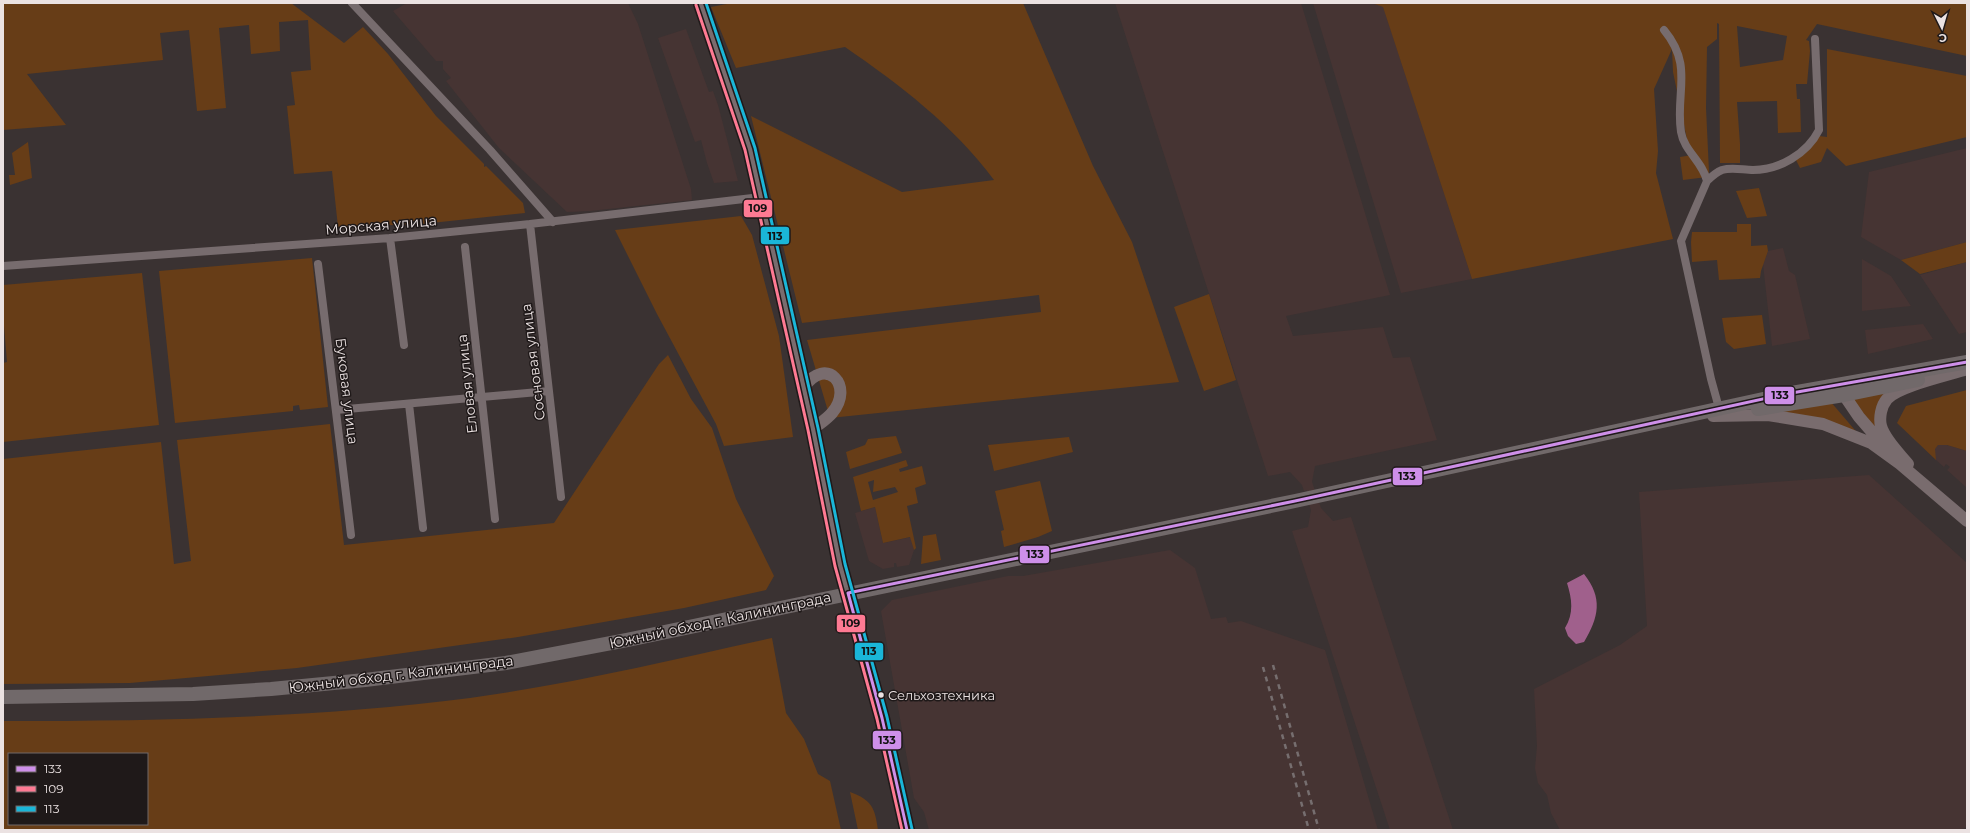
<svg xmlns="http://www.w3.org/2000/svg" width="1970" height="833" viewBox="0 0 1970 833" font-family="Montserrat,sans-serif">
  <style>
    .built { fill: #463433 }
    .green { fill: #673d17; fill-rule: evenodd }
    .water { fill: #a0608c }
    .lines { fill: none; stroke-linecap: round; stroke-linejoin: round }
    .street { stroke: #776c6e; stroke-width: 8 }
    .primary { stroke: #796c6e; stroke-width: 12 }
    .highway { stroke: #71696a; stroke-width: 14 }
    .rail { stroke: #766e6f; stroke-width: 2.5; stroke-dasharray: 5 5; stroke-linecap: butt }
    .bus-1-casing { stroke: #1f1919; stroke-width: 6 }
    .bus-2-casing { stroke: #1f1919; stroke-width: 6 }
    .bus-3-casing { stroke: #1f1919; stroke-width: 6 }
    .bus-1 { stroke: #ce8fe9; stroke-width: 3 }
    .bus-2 { stroke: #fe7a93; stroke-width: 3 }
    .bus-3 { stroke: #1ab6d8; stroke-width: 3 }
    .bus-dot { fill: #ebe2e2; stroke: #1f1919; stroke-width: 1.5 }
    .labels { text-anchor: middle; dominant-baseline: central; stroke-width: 3; stroke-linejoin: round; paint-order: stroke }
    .bus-label { font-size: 13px; fill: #ebe2e2; stroke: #1f1919; text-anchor: start }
    .street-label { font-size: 14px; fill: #ebe2e2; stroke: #1f1919 }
    .line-badge { stroke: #1f1919; stroke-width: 1.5 }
    .pale-badge-label { font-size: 11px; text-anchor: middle; font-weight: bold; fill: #111 }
  </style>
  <rect width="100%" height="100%" fill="#3a3232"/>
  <path class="built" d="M407 3H628L638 24 691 189 692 200 590 211 567 212 499 148 446 81 451 78 443 69V61H436L393 11Z
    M1115 3H1301L1390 295 1286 316 1293 336 1383 327 1393 358 1410 357 1437 440 1315 466 1312 482 1321 508 1333 521 1351 517 1453 830H1390L1292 531 1308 527 1311 510 1309 504 1312 503 1307 490 1304 491 1302 485 1290 472 1268 476Z
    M1313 3H1372L1383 6 1472 279 1401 293Z
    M686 29 709 92 713 91 718 105 738 181 714 183 707 163 701 140 695 142 658 38Z
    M1967 148V242L1901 260 1861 237 1869 172Z
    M1783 248 1789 271 1795 275 1810 339 1772 346 1763 264 1768 251Z
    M1862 259 1891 276 1911 306 1862 311Z
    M1967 262V332L1959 334 1920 275Z
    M1923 324 1933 339 1868 354 1865 330Z
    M1938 445H1947L1967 451V488L1947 470 1950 467 1946 464 1944 467 1936 460 1934 455 1935 448Z
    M1869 475 1967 563V827L1960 830H1560L1551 813 1547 795 1538 783 1535 768 1537 746 1534 689 1620 645 1647 626 1639 492Z
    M875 507 883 543 911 537 914 550 909 565 897 567 896 563H894V567L883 569 869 561 855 513Z
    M1170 550 1195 568 1211 619 1226 617 1228 623 1241 621 1325 650 1378 830H929L924 812 914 798 881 611 892 600 1008 576H1023Z"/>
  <path class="green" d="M3 3H291L344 43 363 27 388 54 436 116 484 164V167L486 166 523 203 525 213 422 224 338 227 332 171 294 174 287 106 295 105 291 72 311 70 308 20 279 22 280 51 251 54 249 25 219 28 226 108 197 111 189 30 160 33 163 60 27 74 66 125 3 130Z
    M732 3H1023L1093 166 1132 242 1179 382 830 418 807 340 1041 312 1039 295 802 323 751 116 902 192 994 180C953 125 900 85 845 47L736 68 711 7Z
    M1372 3H1967V56L1817 24 1806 40 1809 41 1810 51 1807 84H1796L1797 99H1800L1801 132 1778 133 1777 101 1737 102 1740 144V163H1720L1719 24 1717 23V39L1707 47 1706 108 1709 172 1707 177 1683 180 1680 157 1692 155 1689 149 1673 72 1672 49 1654 89 1658 151 1656 173 1673 239 1472 279 1383 7ZM1737 26 1787 36 1783 60 1740 67Z
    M1827 49 1967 76V137L1846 166 1827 148 1821 162 1800 168 1796 160 1819 136 1827 137Z
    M28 142 32 178 10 185 9 175H15L12 153Z
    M1759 188 1767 216 1747 218 1736 191Z
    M741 216 752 235 779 336 793 437 724 446 716 424 657 314 615 230Z
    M1737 224H1751V246L1767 245 1768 251 1761 271 1760 278 1719 280 1717 260 1692 262 1691 242 1692 232H1737Z
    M1967 242V262L1920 274 1901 260Z
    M312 258 328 407 300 410 299 405 293 406V411L175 423 159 271Z
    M142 273 159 425 3 442V363L7 362 3 314V285Z
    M1209 294 1236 380 1204 391 1174 307Z
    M1762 315 1766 344 1734 349 1726 342 1722 318Z
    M668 355 691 399 712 428 736 499 774 576 766 590 684 608 518 637 297 668 130 683 3 684V459L161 442 174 564 191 561 177 440 330 424 344 545 554 523 659 364Z
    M1893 389 1880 437 1849 397Z
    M1967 390V451L1947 445H1938L1935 449 1936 460 1897 423 1906 406Z
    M1830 401 1860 436 1762 412Z
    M896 436 902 453 850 469 846 452 865 445 868 439Z
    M1069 437 1073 452 994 471 988 445Z
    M906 460 908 466 899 469 900 472 922 466 926 484 915 488 918 503 907 506 916 548 914 550 910 537 883 543 875 507 861 511 853 477ZM874 480 873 492 895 487 898 492 873 500 868 482Z
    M1040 481 1052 531 1038 537 1004 547 1001 531 1004 530 995 491Z
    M936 534 941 560 921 564 923 536Z
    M772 638 786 713 804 739 818 774 830 781 841 830H3V721C159 721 315 718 470 698 572 684 671 660 772 638ZM9 754H147V824H9Z
    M850 792C872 800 875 808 878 830H858Z"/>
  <path class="water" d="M1584 574C1603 598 1599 617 1584 642L1576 644 1568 636 1565 628C1574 613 1572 599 1567 583Z"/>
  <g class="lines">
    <path class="street" d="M352 3 490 150 553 222
      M1664 30C1694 66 1675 93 1681 132 1684 151 1703 162 1707 181L1681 241 1711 379 1719 408
      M1707 181C1711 177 1717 172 1722 170 1732 167 1743 170 1753 170 1779 170 1807 154 1819 130L1815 39
      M530 224 561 497
      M390 238 404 345
      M465 247 495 519
      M318 264 351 535
      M3 266 390 238 530 224 761 197
      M409 404 423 528
      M336 410 549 391"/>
    <path class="primary" d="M701 3 750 149 813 429 840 565 882 718 907 830
      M804 387C826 355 855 386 832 413 827 419 819 424 813 429
      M1838 391 1844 395 1859 417 1885 447
      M1713 416 1768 415 1823 424 1871 443 1900 464 1967 521
      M1908 464C1899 453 1885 440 1881 426 1879 418 1881 406 1887 399 1898 386 1949 375 1967 369"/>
    <path class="highway" d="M1758 409 1844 395 1918 380
      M3 697 193 694 271 689 365 680 506 663 627 640 1295 501 1786 394 1967 362"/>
    <path class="rail" d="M1273 665 1319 830
      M1263 667 1309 830"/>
    <g class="bus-1-casing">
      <path id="bus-1" d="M848 593 1295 501 1786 394 1967 362
        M848 593 882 718 907 830"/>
    </g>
    <g class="bus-2-casing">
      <path id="bus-2" d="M696 5 745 150 808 430 835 566 877 719 902 830"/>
    </g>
    <g class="bus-3-casing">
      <path id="bus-3" d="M706 3 755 148 818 428 845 564 887 717 912 829"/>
    </g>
    <use href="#bus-1" class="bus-1"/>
    <use href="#bus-2" class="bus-2"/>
    <use href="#bus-3" class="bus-3"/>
  </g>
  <circle class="bus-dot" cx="881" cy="695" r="3.5"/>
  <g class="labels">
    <g class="bus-label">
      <text x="888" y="695">Сельхозтехника</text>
    </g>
    <g class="street-label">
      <text transform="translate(381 225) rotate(-5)">Морская улица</text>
      <text transform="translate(533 362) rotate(-97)">Сосновая улица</text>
      <text transform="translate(467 384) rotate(-96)">Еловая улица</text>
      <text transform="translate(347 391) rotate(83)">Буковая улица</text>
      <text transform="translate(720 620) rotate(-12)">Южный обход г. Калининграда</text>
      <text transform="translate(401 674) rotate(-7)">Южный обход г. Калининграда</text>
    </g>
  </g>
  <g class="line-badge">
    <rect x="743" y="199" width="30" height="19" rx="4" fill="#fe7a93"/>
    <rect x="760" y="226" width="30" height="19" rx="4" fill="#1ab6d8"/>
    <rect x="1764" y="386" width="31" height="19" rx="4" fill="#ce8fe9"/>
    <rect x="1392" y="467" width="31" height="19" rx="4" fill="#ce8fe9"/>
    <rect x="1019" y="545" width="31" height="19" rx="4" fill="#ce8fe9"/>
    <rect x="836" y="614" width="30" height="19" rx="4" fill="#fe7a93"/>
    <rect x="854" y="642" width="30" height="19" rx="4" fill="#1ab6d8"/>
    <rect x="872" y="730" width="30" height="20" rx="4" fill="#ce8fe9"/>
  </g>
  <g class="pale-badge-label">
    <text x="758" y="212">109</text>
    <text x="775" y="240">113</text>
    <text x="1780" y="399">133</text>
    <text x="1407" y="480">133</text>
    <text x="1035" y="558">133</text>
    <text x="851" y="627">109</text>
    <text x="869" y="655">113</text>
    <text x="887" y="744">133</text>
  </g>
  <rect width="1970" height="833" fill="none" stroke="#ebe2e2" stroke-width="8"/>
  <rect x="8" y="753" width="140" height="72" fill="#1f1919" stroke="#716969"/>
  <rect x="16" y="766" width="20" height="6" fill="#ce8fe9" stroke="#716969"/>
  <text x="44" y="773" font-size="12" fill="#ebe2e2">133</text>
  <rect x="16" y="786" width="20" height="6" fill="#fe7a93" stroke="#716969"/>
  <text x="44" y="793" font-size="12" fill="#ebe2e2">109</text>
  <rect x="16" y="806" width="20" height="6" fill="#1ab6d8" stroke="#716969"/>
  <text x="44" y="813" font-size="12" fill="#ebe2e2">113</text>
  <g transform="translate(1942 28) rotate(175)" stroke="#1f1919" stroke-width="3" paint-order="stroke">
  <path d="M0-3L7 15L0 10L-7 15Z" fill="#ebe2e2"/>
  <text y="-6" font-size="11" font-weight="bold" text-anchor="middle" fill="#ebe2e2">С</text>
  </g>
</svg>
